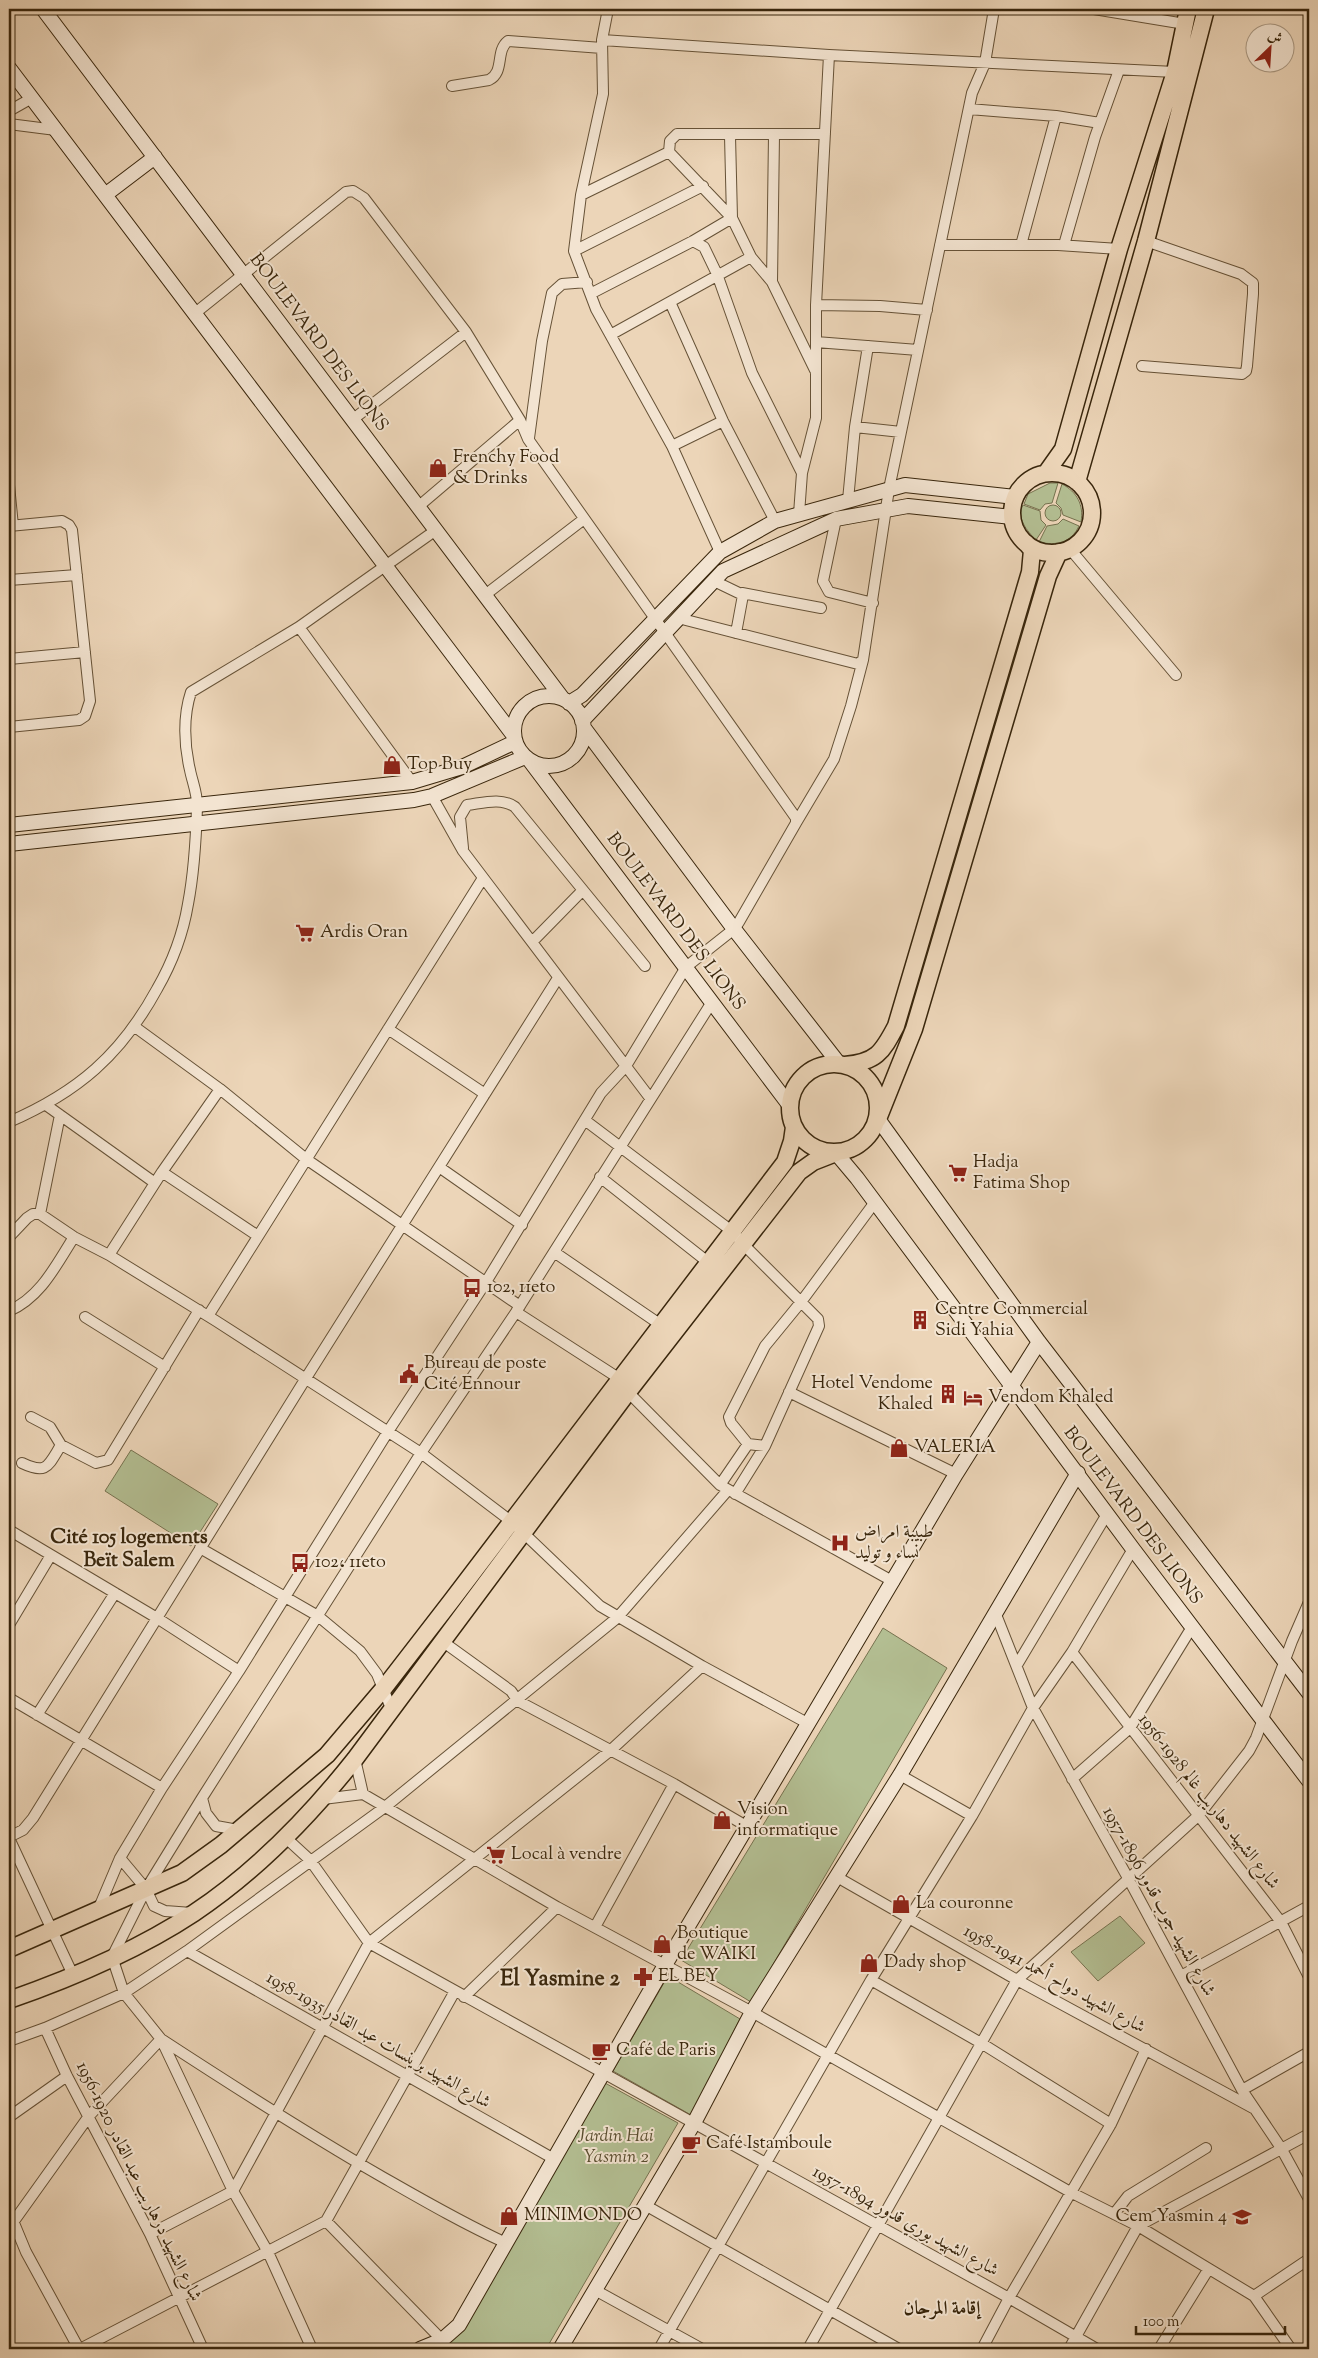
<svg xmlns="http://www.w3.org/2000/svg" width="1318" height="2358" viewBox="0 0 1318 2358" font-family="'Sorts Mill Goudy',Amiri,serif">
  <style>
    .green { fill: #b3be92; stroke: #76724f }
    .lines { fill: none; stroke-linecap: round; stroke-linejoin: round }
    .street-casing { stroke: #665237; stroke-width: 12 }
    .secondary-casing { stroke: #39260c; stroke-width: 16 }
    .primary-casing { stroke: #39260c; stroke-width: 19 }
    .street { stroke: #f3e4d1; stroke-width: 10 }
    .secondary { stroke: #f3e4d1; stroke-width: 14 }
    .primary { stroke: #ecd5b8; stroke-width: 16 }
    .labels { text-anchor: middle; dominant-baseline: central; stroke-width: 4; stroke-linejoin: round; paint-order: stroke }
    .street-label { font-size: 18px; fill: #39260c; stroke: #f3e4d1 }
    .poi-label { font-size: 18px; fill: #39260c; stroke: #f3e4d1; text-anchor: start }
    .park-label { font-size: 18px; font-style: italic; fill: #584c2e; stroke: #f3e4d1 }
    .neighbourhood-label { font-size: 19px; font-weight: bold; fill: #39260c; stroke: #f3e4d1 }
    .quarter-label { font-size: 20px; font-weight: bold; fill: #39260c; stroke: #f3e4d1 }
    .district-label { font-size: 22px; font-weight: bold; fill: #39260c; stroke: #f3e4d1 }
  </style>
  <rect width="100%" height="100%" fill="#ecd5b8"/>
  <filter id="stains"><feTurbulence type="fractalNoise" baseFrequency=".004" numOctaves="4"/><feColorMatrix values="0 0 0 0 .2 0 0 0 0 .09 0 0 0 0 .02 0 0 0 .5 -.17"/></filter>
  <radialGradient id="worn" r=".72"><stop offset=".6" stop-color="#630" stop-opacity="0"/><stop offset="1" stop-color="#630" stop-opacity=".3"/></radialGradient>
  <path class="green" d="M1050 483H1058L1052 503 1045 504 1040 510 1024 504 1028 494Z
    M1062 484C1077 492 1084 505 1081 522L1063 515 1061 508 1056 503Z
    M1023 505 1040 511 1041 520 1046 525 1036 540C1027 531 1016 518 1023 505Z
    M1045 513a8 8 0 1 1 16 0a8 8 0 1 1-16 0Z
    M1063 519 1079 526C1071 543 1056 546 1039 542L1047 526 1058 524Z
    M131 1450 218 1504 191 1546 105 1491Z
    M883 1628 947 1668 751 2002 681 1960Z
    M1120 1916 1145 1943 1098 1981 1071 1952Z
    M668 1976 740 2019 691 2115 613 2071Z
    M605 2083 678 2123 546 2349H407L464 2328Z"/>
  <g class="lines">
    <g class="street-casing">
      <path id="street" d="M608 9 602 40 603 94 581 195 574 251 596 309 672 446 720 552
        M1094 9 1185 24
        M602 40 829 55 1175 72
        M452 86 489 80C505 72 495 51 508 41L602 48
        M969 109 1056 116 1100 123
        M9 111 32 98
        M9 124 56 130
        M581 195 669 152
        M693 241 732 218 730 136
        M940 245H1058L1119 249
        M1021 245 1056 116
        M1064 245 1095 137 1119 70
        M574 251 703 186
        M772 282 774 135
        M592 293 693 241 704 247 717 274 752 373 802 473
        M670 302 723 421 775 521
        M816 305 880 306 927 310
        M612 334 751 257
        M816 342 918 350
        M1142 366 1242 374 1246 371 1247 366 1253 294V283L1241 274 1146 241
        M815 370 772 282 751 257 732 218 669 152 670 141 677 134H825
        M352 420 466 332
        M855 427 901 432
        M529 438 542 341 552 293 562 284 587 282
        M672 446 723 421
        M9 485 13 526
        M848 500 855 427 868 346
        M419 506 520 420
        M799 514 802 473 816 418V305L829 55
        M836 519 823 581 829 592 873 603
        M9 526 62 521 69 525 72 530 90 701 85 716 79 720 9 727
        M1070 549 1176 675
        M9 580 77 575
        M714 581 743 595 736 633
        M742 593 821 608
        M485 595 584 519
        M678 618 858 664 863 660 889 489 972 93 985 63 994 9
        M299 627 412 782
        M9 659 85 652
        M432 796 463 851 650 1098
        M796 823 834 759 851 706 863 660
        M463 848 460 817 467 805C483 803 501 797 515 807L645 966
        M533 941 583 890
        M135 1027 220 1089 306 1159 520 1306
        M388 1029 485 1094
        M46 1105 155 1183
        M586 1121 733 1232 743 1244 818 1319 819 1326 765 1446 748 1444
        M9 1122C78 1092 121 1055 157 989 172 963 183 934 188 904 194 873 196 839 197 807 198 795 192 781 190 770 184 745 183 716 191 692L299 627 436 530
        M439 1167 522 1225
        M162 1172 258 1236
        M600 1177 709 1263
        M875 1202 801 1302 765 1346 729 1417 731 1423 748 1444 720 1485 894 1582
        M40 1214 60 1115
        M9 1237 27 1218 33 1214H40L74 1237 109 1255 216 1321 421 1453 512 1522 600 1606 702 1666 809 1724
        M554 1252 661 1325
        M109 1255 162 1172 220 1089
        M9 1311C41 1297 56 1265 74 1237
        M516 1312 620 1379
        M208 1316 483 878
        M85 1317 165 1367
        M628 1392 720 1485
        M789 1392 956 1474
        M31 1417 50 1427 61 1445
        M22 1463C47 1475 48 1466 61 1445L96 1463 108 1460 199 1310
        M735 1494 765 1446
        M9 1530 157 1618 239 1671
        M200 1548 318 1616 360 1651 377 1674 391 1708
        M995 1612 1033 1708 1128 1878 1242 2090 1281 2148 1309 2199
        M9 1625 51 1555
        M442 1641 511 1691 518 1701 674 1784 748 1827
        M1072 1652 1281 1922 1309 1977
        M1017 1665 1107 1514
        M9 1698 162 1788
        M37 1715 115 1593
        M900 1775 972 1816
        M1072 1779 1130 1728 1192 1627
        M363 1794 557 1907 752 2012 1072 2193 1138 2226 1254 2296 1291 2349
        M202 1798 206 1813 216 1826 238 1830
        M323 1799 363 1794 355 1759
        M9 1837 23 1830 33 1818 306 1378 558 978
        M9 1838 73 1975
        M286 1838 310 1860 369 1943 1009 2298 1097 2349
        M120 1858 146 1889 154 1906 165 1911 192 1913
        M837 1877 1017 1980 1253 2108
        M98 1910 120 1858 162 1788 239 1671 389 1430 486 1282 601 1093 626 1066 686 967 734 929 739 922 796 823V818L528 439 520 420 466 332 364 198 353 191 346 192 194 314
        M595 1927 674 1784
        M187 1951 554 2159
        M1181 1976 1309 1906
        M871 1980 981 2043 1111 2124
        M464 1997 557 1907
        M45 2028 67 2076 150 2234 203 2349
        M9 2041 45 2028 124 1993 187 1951 385 1807 617 1618 728 1490
        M1242 2090 1309 2052
        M9 2117 67 2076
        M645 2205 899 2349
        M9 2211 26 2252 79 2349
        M1114 2214 1128 2196 1206 2148
        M326 2221 442 2340
        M9 2228 89 2116 161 2039C233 2086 305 2132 379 2175 421 2199 462 2223 506 2243
        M150 2234 233 2191 369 1943 611 1750 702 1666
        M595 2290 702 2349
        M1254 2296 1309 2259
        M80 2349 326 2221 455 1991
        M312 2349 268 2252 233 2191 161 2039 124 1993 112 1957 146 1889 202 1798 421 1453 516 1312 712 1002
        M659 2349 871 1980 972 1816 1033 1708 1072 1652 1133 1549
        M808 2349 1017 1980 1199 1815 1249 1751 1256 1738 1292 1641 1309 1602
        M982 2349 1009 2298 1111 2124 1146 2049
        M1069 2349 1138 2226 1309 2134
        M1159 2349 1208 2270"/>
    </g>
    <g class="secondary-casing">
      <path id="secondary" d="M43 9 563 699
        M9 68 514 736
        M105 195 155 157
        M514 731a35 35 0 1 1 70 0a35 35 0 1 1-70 0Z
        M569 703 582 695 720 552 775 521 905 485 1015 497
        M582 721 723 571 836 519 908 506 1012 517
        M584 728 734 929 840 1065
        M530 761 790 1106
        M9 825 412 782 462 767 515 742
        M9 844 414 800 432 796 525 757
        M878 1119 1039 1342 1309 1693
        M836 1153 857 1178 1133 1549 1309 1781
        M420 2349 442 2340 459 2325 665 1965 956 1474 1039 1342
        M560 2349 694 2123 752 2012 900 1775 1078 1473"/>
    </g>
    <g class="primary-casing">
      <path id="primary" d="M1046 473 1063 449 1119 249 1175 72 1188 9
        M1012 513a40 40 0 1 1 80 0a40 40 0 1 1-80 0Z
        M1077 482 1146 241 1206 9
        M790 1108a44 44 0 1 1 88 0a44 44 0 1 1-88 0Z
        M845 1065C876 1062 882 1053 896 1026L1030 572 1032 550 1026 543
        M878 1119 914 1029 1048 576 1059 552
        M9 1949 182 1873 221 1845 327 1755 384 1688 452 1600 785 1162 792 1141 794 1127
        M9 2000C72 1978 138 1950 194 1913 257 1871 309 1817 355 1759L628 1392 799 1172 813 1162 836 1153"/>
    </g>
    <use href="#street" class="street"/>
    <use href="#secondary" class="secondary"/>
    <use href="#primary" class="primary"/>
  </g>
  <defs>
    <g id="shop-bare" transform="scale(1.5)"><path d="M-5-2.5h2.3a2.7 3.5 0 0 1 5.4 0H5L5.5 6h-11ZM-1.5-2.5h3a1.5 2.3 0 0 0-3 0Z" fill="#8f2418" stroke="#f3e4d1" stroke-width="2.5" paint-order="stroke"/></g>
    <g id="supermarket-bare" transform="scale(1.5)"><path d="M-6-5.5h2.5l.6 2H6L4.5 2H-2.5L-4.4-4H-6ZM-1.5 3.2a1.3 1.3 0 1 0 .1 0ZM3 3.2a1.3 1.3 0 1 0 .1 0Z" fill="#8f2418" stroke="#f3e4d1" stroke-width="2.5" paint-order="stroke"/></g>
    <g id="bus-bare" transform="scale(1.5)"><path d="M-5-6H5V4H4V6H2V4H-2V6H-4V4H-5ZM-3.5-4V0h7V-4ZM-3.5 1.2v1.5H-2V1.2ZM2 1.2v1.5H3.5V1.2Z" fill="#8f2418" stroke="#f3e4d1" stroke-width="2.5" paint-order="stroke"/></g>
    <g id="building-bare" transform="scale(1.5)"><path d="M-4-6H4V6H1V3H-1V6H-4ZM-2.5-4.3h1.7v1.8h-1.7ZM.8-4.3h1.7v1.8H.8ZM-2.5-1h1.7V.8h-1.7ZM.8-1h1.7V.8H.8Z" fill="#8f2418" stroke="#f3e4d1" stroke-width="2.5" paint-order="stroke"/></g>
    <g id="civic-bare" transform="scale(1.5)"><path d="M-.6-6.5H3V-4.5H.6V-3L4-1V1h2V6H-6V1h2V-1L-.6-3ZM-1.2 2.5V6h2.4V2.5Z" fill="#8f2418" stroke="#f3e4d1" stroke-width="2.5" paint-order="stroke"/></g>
    <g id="hotel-bare" transform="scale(1.5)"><path d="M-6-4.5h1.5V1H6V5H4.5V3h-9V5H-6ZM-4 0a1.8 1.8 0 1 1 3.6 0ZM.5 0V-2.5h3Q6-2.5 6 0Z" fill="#8f2418" stroke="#f3e4d1" stroke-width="2.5" paint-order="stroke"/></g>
    <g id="hospital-bare" transform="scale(1.5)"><path d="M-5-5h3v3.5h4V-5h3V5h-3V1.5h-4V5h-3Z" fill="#8f2418" stroke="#f3e4d1" stroke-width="2.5" paint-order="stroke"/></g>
    <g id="pharmacy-bare" transform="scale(1.5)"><path d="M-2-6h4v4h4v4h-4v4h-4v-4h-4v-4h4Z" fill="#8f2418" stroke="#f3e4d1" stroke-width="2.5" paint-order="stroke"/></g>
    <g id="cafe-bare" transform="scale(1.5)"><path d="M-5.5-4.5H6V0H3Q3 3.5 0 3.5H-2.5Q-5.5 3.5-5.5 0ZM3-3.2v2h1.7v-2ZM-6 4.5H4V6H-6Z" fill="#8f2418" stroke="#f3e4d1" stroke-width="2.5" paint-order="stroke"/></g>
    <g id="school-bare" transform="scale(1.5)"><path d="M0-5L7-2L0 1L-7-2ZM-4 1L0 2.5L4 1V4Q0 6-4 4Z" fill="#8f2418" stroke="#f3e4d1" stroke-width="2.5" paint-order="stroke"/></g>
  </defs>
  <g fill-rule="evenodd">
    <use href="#shop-bare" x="438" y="468"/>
    <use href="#shop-bare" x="392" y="765"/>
    <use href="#supermarket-bare" x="305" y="933"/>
    <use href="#supermarket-bare" x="958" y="1173"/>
    <use href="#bus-bare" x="472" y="1288"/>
    <use href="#building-bare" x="920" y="1320"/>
    <use href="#civic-bare" x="409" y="1374"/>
    <use href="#building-bare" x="948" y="1394"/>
    <use href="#hotel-bare" x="973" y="1398"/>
    <use href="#shop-bare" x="899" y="1448"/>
    <use href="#hospital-bare" x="840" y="1543"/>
    <use href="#bus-bare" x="300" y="1563"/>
    <use href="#shop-bare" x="722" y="1820"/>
    <use href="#supermarket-bare" x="496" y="1855"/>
    <use href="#shop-bare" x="901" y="1904"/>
    <use href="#shop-bare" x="662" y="1944"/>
    <use href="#shop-bare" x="869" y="1963"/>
    <use href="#pharmacy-bare" x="643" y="1977"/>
    <use href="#cafe-bare" x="601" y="2051"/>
    <use href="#cafe-bare" x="691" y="2144"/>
    <use href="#shop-bare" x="509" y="2216"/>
    <use href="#school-bare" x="1242" y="2217"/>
  </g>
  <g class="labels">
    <g class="street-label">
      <text transform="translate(318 343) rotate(53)">BOULEVARD DES LIONS</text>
      <text transform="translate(675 922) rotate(53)">BOULEVARD DES LIONS</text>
      <text transform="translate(1132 1516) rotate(53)">BOULEVARD DES LIONS</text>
      <text transform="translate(1208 1802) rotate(52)">شارع الشهيد دهاريب غالم 1928-1956</text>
      <text transform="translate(1158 1902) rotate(61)">شارع الشهيد جوب قدور 1896-1957</text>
      <text transform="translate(1054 1980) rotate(29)">شارع الشهيد دواح أحمد 1941-1958</text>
      <text transform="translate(378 2041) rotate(30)">شارع الشهيد برينسات عبد القادر 1935-1958</text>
      <text transform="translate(138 2182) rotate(64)">شارع الشهيد درهاريب عبد القادر 1920-1956</text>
      <text transform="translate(905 2222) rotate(29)">شارع الشهيد بوري قدور 1894-1957</text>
    </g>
    <g class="poi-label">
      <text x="453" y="458">Frenchy Food<tspan x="453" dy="21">&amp; Drinks</tspan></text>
      <text x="407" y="765">Top Buy</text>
      <text x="320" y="933">Ardis Oran</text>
      <text x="973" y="1163">Hadja<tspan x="973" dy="21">Fatima Shop</tspan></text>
      <text x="487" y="1288">102, 11eto</text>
      <text x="935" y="1310">Centre Commercial<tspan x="935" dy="21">Sidi Yahia</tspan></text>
      <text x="424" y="1364">Bureau de poste<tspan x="424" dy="21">Cité Ennour</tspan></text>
      <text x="933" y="1384" text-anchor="end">Hotel Vendome<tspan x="933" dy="21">Khaled</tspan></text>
      <text x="988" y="1398">Vendom Khaled</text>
      <text x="914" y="1448">VALERIA</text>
      <text x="855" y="1533">طبيبة امراض<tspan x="855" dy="21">نساء و توليد</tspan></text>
      <text x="315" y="1563">102، 11eto</text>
      <text x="737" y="1810">Vision<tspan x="737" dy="21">informatique</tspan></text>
      <text x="511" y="1855">Local à vendre</text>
      <text x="916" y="1904">La couronne</text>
      <text x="677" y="1934">Boutique<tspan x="677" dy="21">de WAIKI</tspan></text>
      <text x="884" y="1963">Dady shop</text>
      <text x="658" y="1977">EL BEY</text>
      <text x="616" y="2051">Café de Paris</text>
      <text x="706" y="2144">Café Istamboule</text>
      <text x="524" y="2216">MINIMONDO</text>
      <text x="1227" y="2217" text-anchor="end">Cem Yasmin 4</text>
    </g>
    <g class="park-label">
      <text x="616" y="2137">Jardin Hai<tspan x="616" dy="21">Yasmin 2</tspan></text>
    </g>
    <g class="neighbourhood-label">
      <text x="942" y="2309">إقامة المرجان</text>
    </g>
    <g class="quarter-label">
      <text x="129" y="1538">Cité 105 logements<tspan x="129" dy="23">Beït Salem</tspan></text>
    </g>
    <g class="district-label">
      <text x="560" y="1980">El Yasmine 2</text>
    </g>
  </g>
  <rect width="1318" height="2358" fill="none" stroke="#ecd5b8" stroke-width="30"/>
  <rect x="10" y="10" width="1298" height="2338" fill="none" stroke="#39260c" stroke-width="2.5"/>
  <rect x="15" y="15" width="1288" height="2328" fill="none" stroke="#39260c"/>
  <g transform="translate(1270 48) rotate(25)"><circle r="24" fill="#f3e4d1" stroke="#a99882"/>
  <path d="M0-4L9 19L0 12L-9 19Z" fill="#8f2418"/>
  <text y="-8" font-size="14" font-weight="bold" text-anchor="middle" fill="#39260c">ش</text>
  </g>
  <path d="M1136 2326v8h149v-8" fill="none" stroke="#39260c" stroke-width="2.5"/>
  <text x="1143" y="2326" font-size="15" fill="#39260c" stroke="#f3e4d1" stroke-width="4" paint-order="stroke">100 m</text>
  <rect width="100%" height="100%" filter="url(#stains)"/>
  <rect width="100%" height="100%" fill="url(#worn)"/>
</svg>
